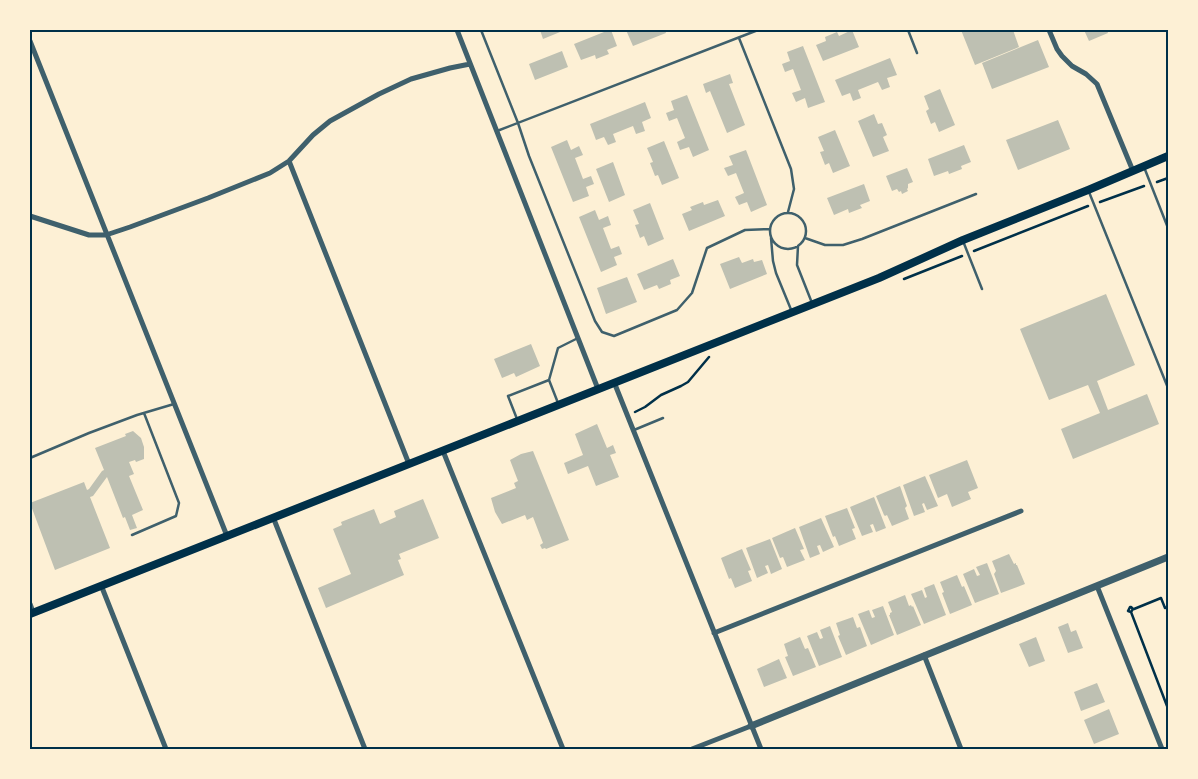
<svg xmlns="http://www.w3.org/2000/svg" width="1198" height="779" viewBox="0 0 1198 779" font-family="'PT Sans Narrow',sans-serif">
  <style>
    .building { fill: #bec0b2 }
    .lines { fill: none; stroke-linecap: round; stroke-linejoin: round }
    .path { stroke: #003049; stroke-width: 2.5 }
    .service { stroke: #3f606c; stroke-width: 2.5 }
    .minor { stroke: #3f606c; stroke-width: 5 }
    .tertiary { stroke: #3f606c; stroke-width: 7 }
    .secondary { stroke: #003049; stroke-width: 8 }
    .neatline { fill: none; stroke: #003049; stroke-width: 2 }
  </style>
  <rect width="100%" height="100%" fill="#fdf0d5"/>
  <path class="building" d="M540 30H565L543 39Z
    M609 30H611L617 46 607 50 609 54 596 59 595 55 581 60 574 44Z
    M626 30H665L666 33 633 46Z
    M852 30 859 47 823 61 816 45 826 41 825 37 837 32 839 36Z
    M961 30H1013L1019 47 975 65Z
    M1084 30H1107L1108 33 1089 41Z
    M1038 40 1049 67 992 89 982 63Z
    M803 46 825 102 808 108 805 98 796 102 792 93 801 90 793 69 785 72 782 64 790 61 787 52Z
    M562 51 568 67 535 80 529 64Z
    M890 58 897 75 887 78 890 87 882 90 878 82 858 90 861 98 853 101 850 93 842 96 835 80Z
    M730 74 733 83 729 84 745 125 727 133 710 91 706 93 703 84Z
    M940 89 955 125 939 132 935 122 931 124 926 111 929 109 924 96Z
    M687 95 709 150 693 157 689 147 680 150 677 142 685 138 677 118 669 121 666 113 674 110 671 101Z
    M645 102 651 118 642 122 645 131 636 134 633 126 613 134 616 142 608 145 604 137 596 140 590 124Z
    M874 114 878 124 882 123 887 135 883 137 889 151 873 157 858 121Z
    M1058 120 1070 149 1018 170 1006 140Z
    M835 130 850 166 833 173 829 163 825 165 820 152 824 151 818 137Z
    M567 140 571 150 579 146 583 155 575 158 583 179 591 176 594 184 586 187 589 196 573 202 551 147Z
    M664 141 679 178 662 185 658 175 655 176 650 163 653 162 647 148Z
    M964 145 971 162 961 166 962 169 949 174 948 171 934 176 928 159Z
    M746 150 767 205 751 212 747 202 739 205 735 197 744 193 736 173 728 176 724 168 733 165 729 156Z
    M613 162 625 195 609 202 596 169Z
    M907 168 913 182 908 184V188L907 189 908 191 902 194 901 191 899 192 897 189 892 191 886 176Z
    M864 184 870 201 860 205 862 208 849 213 848 209 834 215 827 198Z
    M718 200 725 216 689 231 682 214 692 210 690 207 703 202 704 205Z
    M650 203 664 239 648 246 644 236 640 238 635 225 639 224 633 210Z
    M595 210 599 220 608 216 611 225 603 228 611 249 619 246 622 254 614 257 617 265 601 272 579 217Z
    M739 257 742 263 753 259 754 262 762 260 767 274 730 289 720 264Z
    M673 259 680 276 670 280 671 284 659 289 657 285 644 290 637 274Z
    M627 277 637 302 606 314 597 288Z
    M1106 294 1135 365 1097 381 1108 410 1147 394 1159 424 1073 459 1061 429 1100 413 1088 385 1049 400 1020 329Z
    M531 344 540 366 516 377 514 373 502 378 494 359Z
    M597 424 607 448 613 445 616 453 610 455 619 477 596 486 588 466 568 474 564 463 583 455 575 434Z
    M133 431 141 438 144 447V459L136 462 135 460 129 462 134 474 129 476 143 510 132 515 137 528 130 530 125 517 123 518 107 477 93 496 90 497 110 548 55 570 30 503 84 482 87 490 89 489 102 471 104 470 95 448 126 436 125 434Z
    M533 451 569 540 546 549 545 548 542 549 540 545 543 543 533 517 527 520 525 515 502 524 495 512 491 498 516 488 514 483 518 481 510 460 521 454Z
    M967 460 978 488 968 492 971 499 952 507 947 494 938 498 929 475Z
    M925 476 938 506 927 510 924 503 922 504 925 512 914 516 903 485Z
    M900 486 907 506 905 508 909 519 892 526 887 515 885 516 884 515 876 496Z
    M874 497 886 528 876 532 873 524 870 525 873 532 862 536 850 507Z
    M423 499 439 538 399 554 401 559 398 560 404 575 326 608 318 588 351 574 333 529 342 525 341 522 374 509 380 524 396 517 394 511Z
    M847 508 855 528 852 529 856 539 839 546 835 536 833 537 825 516Z
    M821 518 834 547 823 552 820 545 817 546 820 554 810 558 799 527Z
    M795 528 804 549 800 550 805 560 787 567 783 557 780 558 772 538Z
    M770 539 782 569 771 574 768 565 765 566 768 573 757 578 746 548Z
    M742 549 751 570 748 571 752 581 735 588 731 578 729 579 721 558Z
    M1009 554 1014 564 1016 563V565H1017L1025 584 1001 593 994 574 996 571 992 561Z
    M987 563 999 594 975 603 963 574 974 569 977 576 980 575 976 567Z
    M957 575 962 587 964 586 972 605 950 614 942 593 944 592 940 582Z
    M934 584 946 615 924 624 911 594 922 590 925 598 927 597 924 588Z
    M905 595 909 606 911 605 912 607 913 606 921 625 897 635 889 615H890V613L892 612 888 602Z
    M883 606 894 635 871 645 858 614 869 610 872 618 875 617 872 610Z
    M853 617 857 628 860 627 867 646 846 655 838 636 840 635 836 623Z
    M1068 623 1071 632 1076 630 1083 648 1068 653 1058 627Z
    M830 626 842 657 819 666 807 636 817 632 820 639 823 638 820 630Z
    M800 637 805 649 808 648 816 667 793 676 785 657 788 656 784 644Z
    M1036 637 1045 661 1029 667 1019 644Z
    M779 659 787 678 764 687 757 669Z
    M1097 683 1105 702 1081 711 1074 692Z
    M1109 709 1119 734 1094 744 1084 720Z"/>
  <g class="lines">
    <path class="path" d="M1157 182 1168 178
      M1100 202 1144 186
      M974 251 1088 206
      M904 279 962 256
      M635 412 645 407 661 395 681 386 688 382 709 357
      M1134 609 1161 598 1165 608 1168 607
      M1131 612 1133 609 1131 607H1130L1128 611 1131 612 1167 706 1168 705"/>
    <path class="service" d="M481 30 518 123 529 156 595 321 602 332 614 336 677 310 692 293 707 248 745 230 770 229
      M908 30 917 53
      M739 38 791 169 794 189 788 212
      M497 131 758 30
      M1144 167 1168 228
      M1089 192 1168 388
      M770 231a18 18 0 1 1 36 0a18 18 0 1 1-36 0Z
      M771 238 773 261 776 273 792 312
      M805 238 825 245H843L862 239 976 194
      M963 241 982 289
      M798 246 797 265 812 303
      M549 380 558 348 578 338
      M517 419 508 396 549 380 558 403
      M634 430 663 418
      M30 458 89 433 137 415 174 404
      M132 535 176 516 179 503 144 413"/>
    <path class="minor" d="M457 30 598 389
      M1049 30 1057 49 1062 56 1072 66 1086 74 1097 84 1133 171
      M30 41 227 536
      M289 161 409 464
      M30 216 89 235H106L130 227 208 198 270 173 289 161 313 135 330 121 379 94 411 79 450 68 470 64
      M614 382 761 749
      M443 451 563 749
      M273 517 365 749
      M101 585 166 749
      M1097 586 1162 749
      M30 604 33 612
      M714 633 1021 511
      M924 655 961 749
      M692 749 751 726"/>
    <path class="tertiary" d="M751 726 1168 557"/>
    <path class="secondary" d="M30 614 879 278 963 240 1088 190 1168 156"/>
  </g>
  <rect width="1198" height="779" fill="none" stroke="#fdf0d5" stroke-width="62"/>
  <rect x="31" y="31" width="1136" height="717" class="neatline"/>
</svg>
